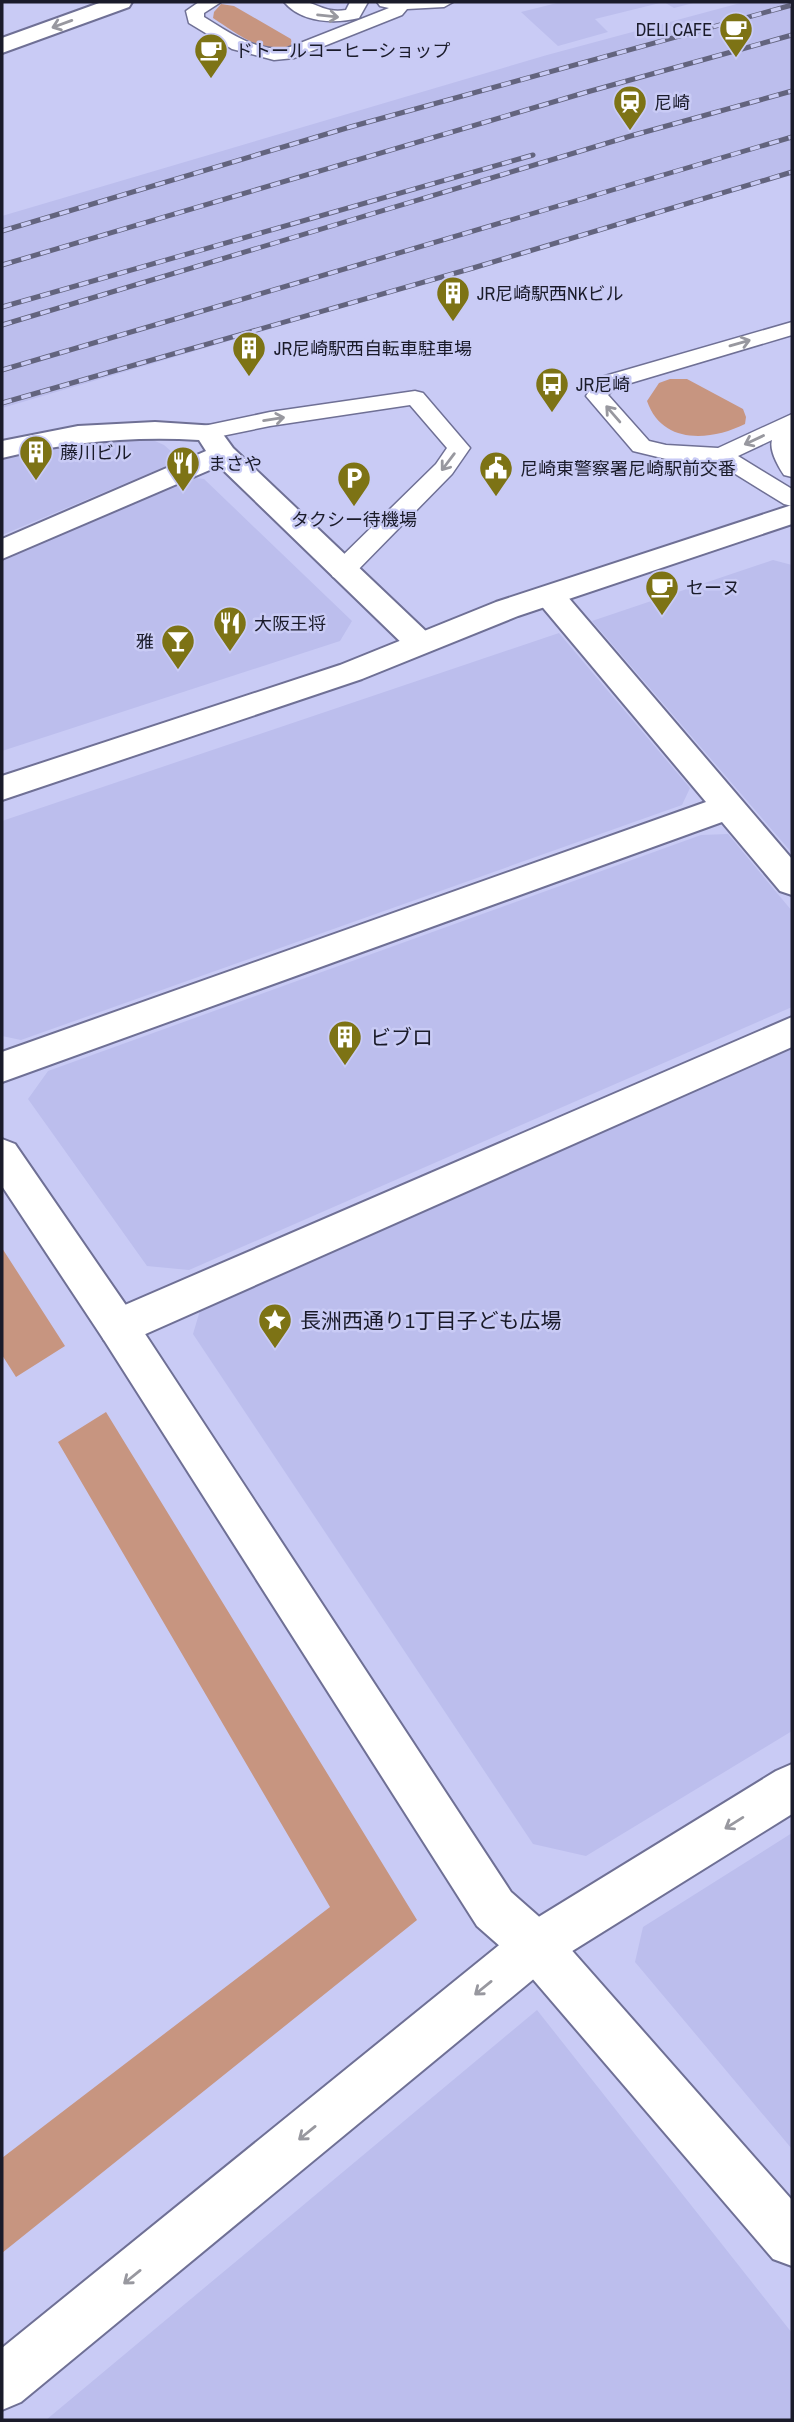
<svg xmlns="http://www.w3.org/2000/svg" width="794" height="2422" viewBox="0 0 794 2422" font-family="'Archivo Narrow','Noto Sans JP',sans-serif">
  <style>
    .built { fill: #bcbeed }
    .green { fill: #c79580 }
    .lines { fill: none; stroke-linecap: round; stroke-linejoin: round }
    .service-casing { stroke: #6f7095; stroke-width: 3 }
    .minor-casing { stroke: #6f7095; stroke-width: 4 }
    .tertiary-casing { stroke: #6f7095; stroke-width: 4 }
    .service { fill: #fff; fill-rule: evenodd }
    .minor { fill: #fff; fill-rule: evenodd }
    .tertiary { fill: #fff; fill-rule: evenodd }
    .rail-casing { stroke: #63647e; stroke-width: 5 }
    .rail { stroke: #c9cbf5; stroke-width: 3.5; stroke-dasharray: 10; stroke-linecap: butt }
    .oneway { stroke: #98989f }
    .labels { text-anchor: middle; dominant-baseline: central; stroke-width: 5; stroke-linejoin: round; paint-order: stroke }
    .far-poi-label { font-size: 18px; fill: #1a1b2a; stroke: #c9cbf5; text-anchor: start }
    .poi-label { font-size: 21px; fill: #1a1b2a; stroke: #c9cbf5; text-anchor: start }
  </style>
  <rect width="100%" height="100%" fill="#c9cbf5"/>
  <path class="built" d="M561 2H697L674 8 664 2 595 19 608 32 558 46 521 12Z
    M744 2H792V175L2 408V216L547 55Z
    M146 437 164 445 181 460 2 535V457L45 445Z
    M187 477 204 479 352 621 340 641 2 751V554Z
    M773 560 792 565V853L592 621Z
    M559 633 690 788 682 805 21 1040 2 1036V821Z
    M728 834 792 911V1007L189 1270 147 1266 28 1099 48 1071 701 835Z
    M792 1046V1731L586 1856 533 1844 193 1334 201 1307Z
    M792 1833V2149L635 1962 643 1927Z
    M537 2010 792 2333V2420H46Z"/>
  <path class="green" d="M221 4 234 6 291 39 292 45C264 57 235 32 213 18L214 12Z
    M670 379H687L743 409 746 417 745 424C711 441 662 445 647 401L659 383Z
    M2 1248 65 1346 16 1377 2 1355Z
    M106 1412 417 1920 2 2253V2158L330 1907 58 1442Z"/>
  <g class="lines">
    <g class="service-casing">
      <path id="service" d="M199 2H221L204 13V17C230 33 253 50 285 49L389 8 380 6 377 2H453L444 7 407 9 402 15 294 58 274 60 232 49 189 23 186 11Z
        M284 2C291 2 300 0 307 2 322 7 330 13 346 10L350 2H368L359 18C335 24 302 23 284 2Z
        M792 322V335L614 388 608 395 649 441 666 445 718 448 792 414V477L784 475C778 466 769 450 772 440L738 456 792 489V506L784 504 716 462 666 459 633 451 586 396 598 378Z
        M415 391 423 393 470 448 452 474 351 577 342 579 333 577 330 571 333 565 436 464 447 448 410 405 270 426 207 439 199 437 196 432 199 427 270 412Z"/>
    </g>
    <g class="minor-casing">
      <path id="minor" d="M155 422 217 426 233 448 431 636 435 643 431 650 420 653 409 650 219 466 2 559V539L206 451 199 440C132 436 67 442 2 458V441L78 426Z
        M550 586 561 589 792 859V895L780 891 722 822 2 1082V1052L706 802 539 603 535 596 539 589Z
        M792 1017V1047L132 1340 118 1345 104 1340 98 1327 104 1314Z
        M792 1764V1814L553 1963 21 2402 2 2410V2348L519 1929 776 1771Z"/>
    </g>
    <g class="tertiary-casing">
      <path id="tertiary" d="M102 2H132L129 7 2 53V38Z
        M792 505V524L518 616 362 679 2 800V776L340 665 496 602Z
        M2 1139 15 1144 132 1314 511 1892 553 1929 792 2200V2266L773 2259 519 1963 477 1926 104 1340 2 1186Z"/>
    </g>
    <use href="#service" class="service"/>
    <use href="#minor" class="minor"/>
    <use href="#tertiary" class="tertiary"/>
    <g class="rail-casing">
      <path id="rail" d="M2 231 350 127 792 5
        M2 265 587 92 792 35
        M2 307 533 155
        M2 325 634 135 792 91
        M2 370 792 137
        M2 403 473 268 792 172"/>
    </g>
    <use href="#rail" class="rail"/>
  </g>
  <defs><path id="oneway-shaft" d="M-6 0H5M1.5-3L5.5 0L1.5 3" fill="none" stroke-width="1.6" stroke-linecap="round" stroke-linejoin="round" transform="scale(1.75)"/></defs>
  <g class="oneway">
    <use href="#oneway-shaft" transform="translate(328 16) rotate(6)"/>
    <use href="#oneway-shaft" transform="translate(62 24) rotate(160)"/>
    <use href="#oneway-shaft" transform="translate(740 343) rotate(-16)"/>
    <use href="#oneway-shaft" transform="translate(613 414) rotate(-131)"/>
    <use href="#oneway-shaft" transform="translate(274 419) rotate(-9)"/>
    <use href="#oneway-shaft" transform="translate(754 440) rotate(155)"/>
    <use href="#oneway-shaft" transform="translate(448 462) rotate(127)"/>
    <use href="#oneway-shaft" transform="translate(734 1823) rotate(148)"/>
    <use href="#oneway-shaft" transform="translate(483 1988) rotate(141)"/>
    <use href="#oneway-shaft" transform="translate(307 2133) rotate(141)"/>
    <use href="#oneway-shaft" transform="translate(132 2277) rotate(141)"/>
  </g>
  <defs>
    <g id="cafe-pin" transform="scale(1.75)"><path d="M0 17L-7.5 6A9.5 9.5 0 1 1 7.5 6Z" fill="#7d7315" stroke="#c9cbf5"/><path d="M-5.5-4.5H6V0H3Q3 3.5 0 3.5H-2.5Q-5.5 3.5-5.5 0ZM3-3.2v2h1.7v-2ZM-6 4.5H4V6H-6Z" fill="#fff"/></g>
    <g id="station-pin" transform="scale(1.75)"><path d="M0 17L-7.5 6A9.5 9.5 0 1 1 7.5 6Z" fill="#7d7315" stroke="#c9cbf5"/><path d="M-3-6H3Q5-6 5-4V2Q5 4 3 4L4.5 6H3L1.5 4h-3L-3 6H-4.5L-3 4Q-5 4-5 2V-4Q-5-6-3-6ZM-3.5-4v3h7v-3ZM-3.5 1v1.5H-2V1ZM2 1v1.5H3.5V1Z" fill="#fff"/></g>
    <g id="building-pin" transform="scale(1.75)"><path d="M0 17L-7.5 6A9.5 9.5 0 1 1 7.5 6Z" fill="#7d7315" stroke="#c9cbf5"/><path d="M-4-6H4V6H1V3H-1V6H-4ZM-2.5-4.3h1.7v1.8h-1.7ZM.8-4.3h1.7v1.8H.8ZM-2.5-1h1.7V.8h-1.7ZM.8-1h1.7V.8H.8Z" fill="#fff"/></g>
    <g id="bus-pin" transform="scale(1.75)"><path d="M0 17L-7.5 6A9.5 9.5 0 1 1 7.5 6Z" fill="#7d7315" stroke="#c9cbf5"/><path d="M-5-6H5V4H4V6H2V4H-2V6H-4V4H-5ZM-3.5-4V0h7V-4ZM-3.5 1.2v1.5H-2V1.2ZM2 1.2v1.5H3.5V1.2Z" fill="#fff"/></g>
    <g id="restaurant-pin" transform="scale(1.75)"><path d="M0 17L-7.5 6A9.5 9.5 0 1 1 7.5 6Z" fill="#7d7315" stroke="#c9cbf5"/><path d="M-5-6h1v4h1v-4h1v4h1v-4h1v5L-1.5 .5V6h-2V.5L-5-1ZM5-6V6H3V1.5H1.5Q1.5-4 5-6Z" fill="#fff"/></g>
    <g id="civic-pin" transform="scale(1.75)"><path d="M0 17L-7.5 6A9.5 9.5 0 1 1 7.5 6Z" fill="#7d7315" stroke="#c9cbf5"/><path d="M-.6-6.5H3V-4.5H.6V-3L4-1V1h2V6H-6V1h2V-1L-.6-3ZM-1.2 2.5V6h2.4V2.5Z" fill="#fff"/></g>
    <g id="parking-pin" transform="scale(1.75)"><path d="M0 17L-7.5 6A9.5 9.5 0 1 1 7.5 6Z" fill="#7d7315" stroke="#c9cbf5"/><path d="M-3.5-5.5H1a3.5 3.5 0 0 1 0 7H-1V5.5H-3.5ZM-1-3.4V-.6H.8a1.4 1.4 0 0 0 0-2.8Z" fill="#fff"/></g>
    <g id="bar-pin" transform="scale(1.75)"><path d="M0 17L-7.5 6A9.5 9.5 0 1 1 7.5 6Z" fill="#7d7315" stroke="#c9cbf5"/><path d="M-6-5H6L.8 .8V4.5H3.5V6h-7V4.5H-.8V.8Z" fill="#fff"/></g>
    <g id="sight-pin" transform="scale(1.75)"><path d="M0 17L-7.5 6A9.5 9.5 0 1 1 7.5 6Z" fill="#7d7315" stroke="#c9cbf5"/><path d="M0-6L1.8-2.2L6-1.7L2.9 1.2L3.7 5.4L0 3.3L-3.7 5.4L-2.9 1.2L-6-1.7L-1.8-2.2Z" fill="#fff"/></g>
  </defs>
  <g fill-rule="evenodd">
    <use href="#cafe-pin" x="736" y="29"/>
    <use href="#cafe-pin" x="211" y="50"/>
    <use href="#station-pin" x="630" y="102"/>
    <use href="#building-pin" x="453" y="293"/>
    <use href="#building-pin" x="249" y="348"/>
    <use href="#bus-pin" x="552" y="384"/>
    <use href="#building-pin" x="36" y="452"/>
    <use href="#restaurant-pin" x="183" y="463"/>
    <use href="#civic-pin" x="496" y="468"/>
    <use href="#parking-pin" x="354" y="478"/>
    <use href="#cafe-pin" x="662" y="587"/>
    <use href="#restaurant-pin" x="230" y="623"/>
    <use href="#bar-pin" x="178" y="641"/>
    <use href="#building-pin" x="345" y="1037"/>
    <use href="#sight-pin" x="275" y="1320"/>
  </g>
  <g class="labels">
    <g class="far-poi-label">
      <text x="712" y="29" text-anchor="end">DELI CAFE</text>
      <text x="235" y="50">ドトールコーヒーショップ</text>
      <text x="654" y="102">尼崎</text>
      <text x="477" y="293">JR尼崎駅西NKビル</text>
      <text x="274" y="348">JR尼崎駅西自転車駐車場</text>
      <text x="576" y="384">JR尼崎</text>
      <text x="60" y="452">藤川ビル</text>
      <text x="208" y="463">まさや</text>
      <text x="520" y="468">尼崎東警察署尼崎駅前交番</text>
      <text x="354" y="519" text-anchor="middle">タクシー待機場</text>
      <text x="686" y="587">セーヌ</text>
      <text x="254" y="623">大阪王将</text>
      <text x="154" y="641" text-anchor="end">雅</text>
    </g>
    <g class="poi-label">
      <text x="370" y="1037">ビブロ</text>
      <text x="300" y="1320">長洲西通り1丁目子ども広場</text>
    </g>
  </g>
  <rect width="794" height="2422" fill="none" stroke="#1a1b2a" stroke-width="7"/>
</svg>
